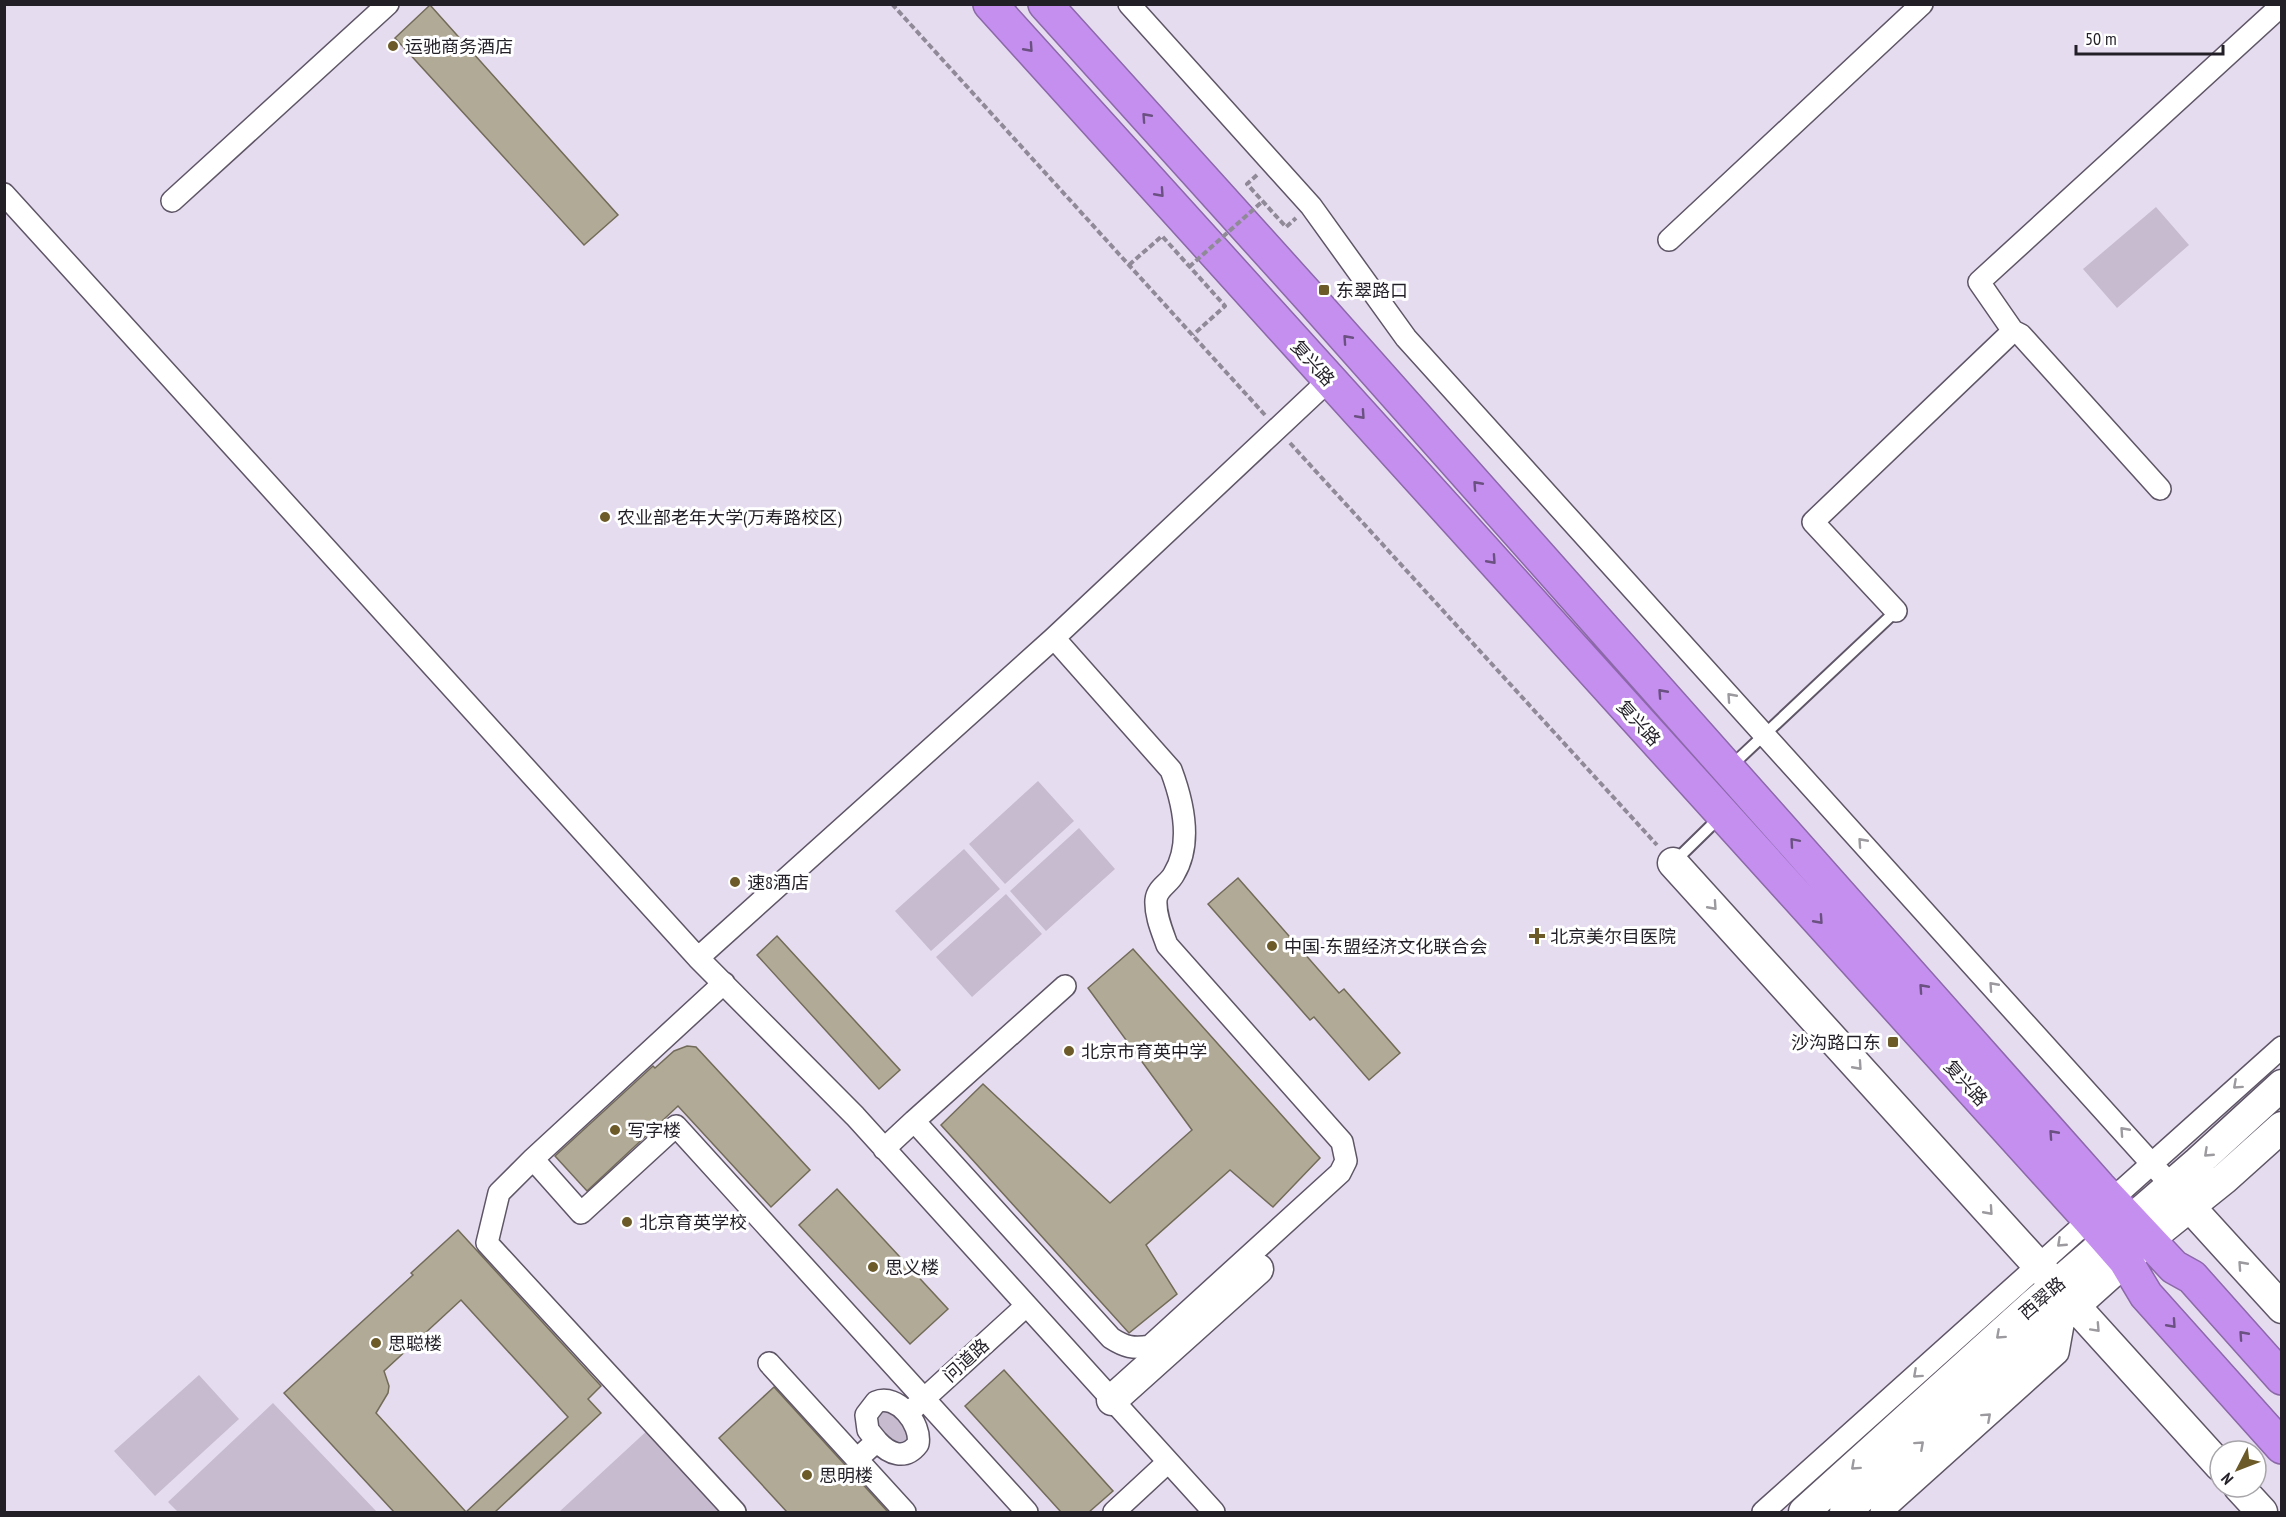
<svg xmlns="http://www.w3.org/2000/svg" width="2286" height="1517" viewBox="0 0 2286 1517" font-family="'PT Sans Narrow','Noto Sans SC',sans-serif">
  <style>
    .grass { fill: #c6bbcf }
    .building { fill: #b1aa96; stroke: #726b59; stroke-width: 1.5; fill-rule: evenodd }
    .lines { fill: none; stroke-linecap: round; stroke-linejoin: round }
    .lane-casing { stroke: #5e5566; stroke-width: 14 }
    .street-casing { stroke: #5e5566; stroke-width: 24 }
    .secondary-casing { stroke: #5e5566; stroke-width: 33 }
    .highway-casing { stroke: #8c68a9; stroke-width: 36 }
    .path { stroke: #908997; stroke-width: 4; stroke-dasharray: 6 3; stroke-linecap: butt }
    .lane { stroke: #fff; stroke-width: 10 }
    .street { stroke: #fff; stroke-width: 21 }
    .secondary { stroke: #fff; stroke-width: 30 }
    .highway { stroke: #c48fef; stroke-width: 33 }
    .path-bridge { stroke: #908997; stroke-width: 4; stroke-dasharray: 6 3; stroke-linecap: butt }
    .oneway { stroke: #6b5181 }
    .oneway2 { stroke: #9c9a9e }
    .poi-dot { fill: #6c5b29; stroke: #fff; stroke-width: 2 }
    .labels { text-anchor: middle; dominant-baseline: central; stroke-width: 6; stroke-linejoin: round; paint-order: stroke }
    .poi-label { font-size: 18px; fill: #231f27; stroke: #fff; text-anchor: start }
    .street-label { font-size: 18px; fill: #231f27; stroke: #fff }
  </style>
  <rect width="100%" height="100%" fill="#e6dcf0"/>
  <path class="grass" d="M2156 207 2189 245 2117 308 2083 269Z
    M1038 781 1074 821 1005 884 969 844Z
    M1079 828 1115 869 1046 931 1010 891Z
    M964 849 1000 889 931 951 895 911Z
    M1006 894 1042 934 972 997 936 957Z
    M199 1375 239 1419 155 1496 114 1451Z
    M877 1402 916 1431 901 1453 868 1413Z
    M273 1403 377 1512H178L168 1502Z
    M650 1428 728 1512H559Z"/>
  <path class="building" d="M430 5 618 215 584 245 395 38Z
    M1238 878 1339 993 1344 989 1400 1053 1369 1080 1314 1017 1310 1020 1208 904Z
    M777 936 900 1070 879 1089 757 955Z
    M1133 949 1320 1158 1273 1207 1230 1170 1146 1245 1177 1294 1129 1333 941 1125 983 1084 1110 1203 1192 1130 1088 988Z
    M687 1046 696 1047 810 1170 771 1207 678 1106 587 1191 555 1156 653 1066 655 1068 674 1051Z
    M837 1189 948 1309 910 1344 799 1225Z
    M458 1230 601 1386 588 1399 601 1413 495 1512H394L284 1393 413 1275 411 1273ZM461 1300 568 1417 466 1512 376 1413 388 1393 389 1386 384 1371Z
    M1004 1370 1113 1491 1089 1512H1061L965 1406Z
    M774 1387 888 1512H787L719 1438Z"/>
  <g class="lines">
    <g class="lane-casing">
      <path id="lane" d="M1730 767 1896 611
        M1673 863 1720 817"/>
    </g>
    <g class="street-casing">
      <path id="street" d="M1129 4 1311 206 1406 338 2180 1195
        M4 194 698 958 855 1116 1214 1512
        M172 201 388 4
        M1669 240 1922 4
        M2160 489 2021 335 2013 331 1979 282 2282 5
        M1896 611 1813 522 2013 331
        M698 958 1054 638 1329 380
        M914 1121 1065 986
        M884 1149 914 1121 1111 1338C1125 1347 1133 1349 1150 1346L1340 1173 1346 1161 1342 1142 1167 945C1162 931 1155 915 1156 900 1157 888 1169 884 1174 874 1193 843 1183 802 1171 770L1054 638
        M533 1159 724 983
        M769 1363 905 1512
        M914 1408 1026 1306
        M857 1459 877 1441C889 1454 905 1461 918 1444 922 1424 897 1393 876 1402L866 1415 868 1430 877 1441
        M735 1512 487 1243 499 1193 533 1159 581 1213 676 1126 1027 1512
        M1114 1512 1168 1462
        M1763 1512 2282 1047
        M1881 1512 2058 1353 2065 1314"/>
    </g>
    <g class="secondary-casing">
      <path id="secondary" d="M1673 863 2220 1466
        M2190 1207 2282 1308
        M1112 1400 1258 1269
        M2239 1487 2262 1512
        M1804 1512 2033 1305 2198 1162 2282 1085
        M1845 1512 2148 1240 2224 1179 2282 1127"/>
    </g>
    <g class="highway-casing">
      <path id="highway" d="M990 4 2088 1218 2125 1260 2146 1295 2282 1447
        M1045 4 1312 300 2099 1187 2174 1267 2192 1277 2282 1378"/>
    </g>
    <path class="path" d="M892 4 1265 415
      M1257 175 1247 184 1286 227 1296 218
      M1129 265 1162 236 1225 306 1193 335
      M1290 443 1657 845"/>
    <use href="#lane" class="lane"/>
    <use href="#street" class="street"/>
    <use href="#secondary" class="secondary"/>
    <use href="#highway" class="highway"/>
    <path class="path-bridge" d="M1189 267 1263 201"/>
  </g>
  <defs><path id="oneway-chevron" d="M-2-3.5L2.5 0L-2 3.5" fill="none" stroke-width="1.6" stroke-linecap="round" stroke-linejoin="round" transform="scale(1.5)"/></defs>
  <g class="oneway">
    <use href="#oneway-chevron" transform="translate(1029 48) rotate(48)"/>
    <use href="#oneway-chevron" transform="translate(1146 117) rotate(-132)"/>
    <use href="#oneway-chevron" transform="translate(1160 193) rotate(48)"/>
    <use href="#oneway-chevron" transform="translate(1347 339) rotate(-132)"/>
    <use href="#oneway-chevron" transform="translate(1361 415) rotate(48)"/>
    <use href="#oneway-chevron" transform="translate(1477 485) rotate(-132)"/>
    <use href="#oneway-chevron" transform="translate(1492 560) rotate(48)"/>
    <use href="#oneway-chevron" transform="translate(1662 693) rotate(-132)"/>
    <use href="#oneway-chevron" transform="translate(1794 842) rotate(-131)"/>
    <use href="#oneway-chevron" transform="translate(1819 920) rotate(48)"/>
    <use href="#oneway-chevron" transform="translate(1923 988) rotate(-132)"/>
    <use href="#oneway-chevron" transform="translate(2053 1134) rotate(-132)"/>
    <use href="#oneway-chevron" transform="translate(2172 1324) rotate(48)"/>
    <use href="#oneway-chevron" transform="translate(2243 1335) rotate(-132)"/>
  </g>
  <g class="oneway2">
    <use href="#oneway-chevron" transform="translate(1731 697) rotate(-132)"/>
    <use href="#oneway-chevron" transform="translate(1862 842) rotate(-132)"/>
    <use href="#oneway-chevron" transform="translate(1713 906) rotate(48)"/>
    <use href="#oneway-chevron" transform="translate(1993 986) rotate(-132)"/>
    <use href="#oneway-chevron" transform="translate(1858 1066) rotate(48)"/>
    <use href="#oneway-chevron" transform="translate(2237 1085) rotate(138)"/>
    <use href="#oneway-chevron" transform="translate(2124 1131) rotate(-132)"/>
    <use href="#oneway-chevron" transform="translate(2208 1153) rotate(137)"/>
    <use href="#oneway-chevron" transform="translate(1989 1211) rotate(48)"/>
    <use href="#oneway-chevron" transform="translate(2061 1243) rotate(137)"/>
    <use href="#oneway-chevron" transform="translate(2242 1265) rotate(-132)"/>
    <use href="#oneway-chevron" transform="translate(2096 1328) rotate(47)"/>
    <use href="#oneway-chevron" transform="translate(2000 1335) rotate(138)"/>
    <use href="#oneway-chevron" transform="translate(1917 1374) rotate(138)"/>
    <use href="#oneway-chevron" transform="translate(1987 1417) rotate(-42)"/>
    <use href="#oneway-chevron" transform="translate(1920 1445) rotate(-42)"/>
    <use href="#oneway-chevron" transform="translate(1855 1466) rotate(138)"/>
  </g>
  <g class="poi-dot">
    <circle cx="393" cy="46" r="6"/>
    <rect x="1318" y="284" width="12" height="12" rx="3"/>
    <circle cx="605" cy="517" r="6"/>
    <circle cx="735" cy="882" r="6"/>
    <path d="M1534 927h6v6h6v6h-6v6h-6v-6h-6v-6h6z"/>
    <circle cx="1272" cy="946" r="6"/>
    <rect x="1887" y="1036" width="12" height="12" rx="3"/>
    <circle cx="1069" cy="1051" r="6"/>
    <circle cx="615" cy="1130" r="6"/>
    <circle cx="627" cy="1222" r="6"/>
    <circle cx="873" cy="1267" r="6"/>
    <circle cx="376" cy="1343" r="6"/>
    <circle cx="807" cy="1475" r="6"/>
  </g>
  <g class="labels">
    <g class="poi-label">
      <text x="405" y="46">运驰商务酒店</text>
      <text x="1336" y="290">东翠路口</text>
      <text x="617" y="517">农业部老年大学(万寿路校区)</text>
      <text x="747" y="882">速8酒店</text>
      <text x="1550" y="936">北京美尔目医院</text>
      <text x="1284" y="946">中国-东盟经济文化联合会</text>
      <text x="1881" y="1042" text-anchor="end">沙沟路口东</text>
      <text x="1081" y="1051">北京市育英中学</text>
      <text x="627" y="1130">写字楼</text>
      <text x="639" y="1222">北京育英学校</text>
      <text x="885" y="1267">思义楼</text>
      <text x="388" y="1343">思聪楼</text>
      <text x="819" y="1475">思明楼</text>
    </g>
    <g class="street-label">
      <text transform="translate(1313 363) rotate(48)">复兴路</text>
      <text transform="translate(1639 723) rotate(48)">复兴路</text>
      <text transform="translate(1966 1083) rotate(48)">复兴路</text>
      <text transform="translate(2042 1298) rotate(-41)">西翠路</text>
      <text transform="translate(966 1360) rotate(-42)">问道路</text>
    </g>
  </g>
  <rect width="2286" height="1517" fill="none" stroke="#231f27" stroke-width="12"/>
  <g transform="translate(2238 1469) rotate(228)"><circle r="28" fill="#ffffff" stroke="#a7a5a9" stroke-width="1.5"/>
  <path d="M0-4.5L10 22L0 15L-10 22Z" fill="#6c5b29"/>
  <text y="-9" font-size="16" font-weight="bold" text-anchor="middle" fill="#231f27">N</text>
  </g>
  <path d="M2076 45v9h147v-9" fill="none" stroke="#231f27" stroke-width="3"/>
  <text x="2085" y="45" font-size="18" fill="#231f27" stroke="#ffffff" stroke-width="4.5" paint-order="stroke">50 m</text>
</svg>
